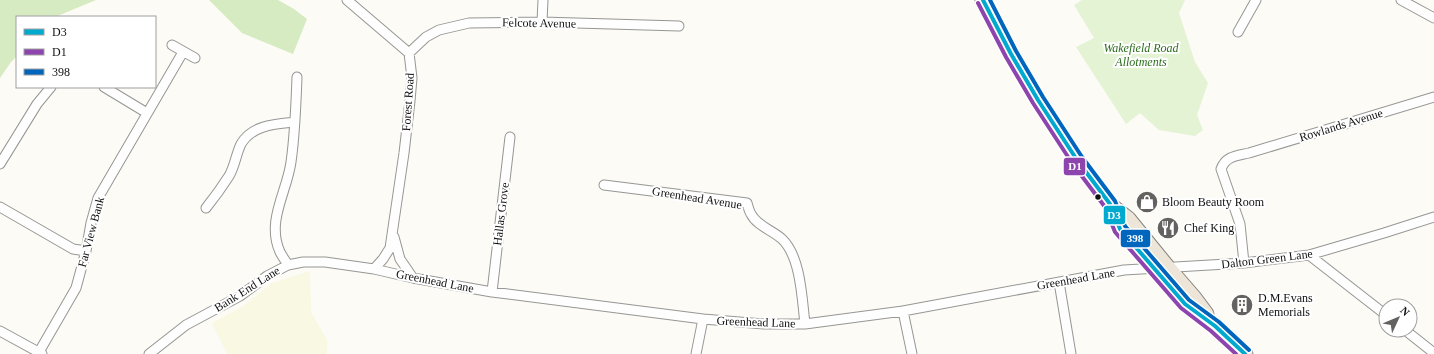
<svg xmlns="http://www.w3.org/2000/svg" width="1434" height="354" viewBox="0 0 1434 354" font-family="Georgia,serif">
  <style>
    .farmland { fill: #f9f8e2 }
    .green { fill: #e5f3d5 }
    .forest { fill: #d6ebc2 }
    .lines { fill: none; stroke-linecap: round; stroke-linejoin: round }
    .minor-casing { stroke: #969694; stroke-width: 11 }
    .trunk-casing { stroke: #848381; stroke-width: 17 }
    .minor { stroke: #fffefe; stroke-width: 9 }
    .trunk { stroke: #ece5d8; stroke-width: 15 }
    .bus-1-casing { stroke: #fff; stroke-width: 7 }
    .bus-2-casing { stroke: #fff; stroke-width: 7 }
    .bus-3-casing { stroke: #fff; stroke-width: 7 }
    .bus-1 { stroke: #00a9ce; stroke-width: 4 }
    .bus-2 { stroke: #8e44ad; stroke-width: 4 }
    .bus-3 { stroke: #0065bd; stroke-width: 4 }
    .bus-dot { fill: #101010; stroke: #fff; stroke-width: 1.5 }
    .labels { text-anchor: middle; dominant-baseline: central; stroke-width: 4; stroke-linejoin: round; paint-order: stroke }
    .street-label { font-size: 12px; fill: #101010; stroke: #fff }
    .park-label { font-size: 12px; font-style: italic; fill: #2b6d1c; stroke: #fff }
    .poi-label { font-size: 12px; fill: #101010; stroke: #fff; text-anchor: start }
    .line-badge { stroke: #fff; stroke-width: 1.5 }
    .badge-label { font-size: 11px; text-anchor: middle; font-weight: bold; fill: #fff }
  </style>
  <rect width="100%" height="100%" fill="#fcfbf6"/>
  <path class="farmland" d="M310 271 311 312 327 340V354H227L212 323 243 306 272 283Z"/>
  <path class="green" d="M1082 0H1185L1179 13 1195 62 1208 83 1197 115 1203 130 1195 136 1159 130 1140 113 1126 124 1076 47 1094 38 1074 5Z"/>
  <path class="forest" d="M0 0H96L55 17H17V56L11 62 0 78Z
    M209 0H278L294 9 307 19 293 54 242 33Z"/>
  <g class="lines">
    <g class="minor-casing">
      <path id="minor" d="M347 0 409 53 412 78 410 101 404 153 390 248 383 259 374 269
        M1401 0 1434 18
        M542 22 543 0
        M1238 32 1256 0
        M172 45 195 58
        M409 53 426 37 439 30 469 23 542 22 679 26
        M104 87 147 113
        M0 164 37 104 51 87
        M604 185 747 203C748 206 749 211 751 214 757 226 772 230 782 239 801 257 802 299 805 324
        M0 207 73 249 86 251
        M206 208C214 198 222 187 229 176 235 166 236 154 241 144 252 125 275 124 295 122
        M394 237 400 259 413 278
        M1309 255 1386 315
        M1244 263 1240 224 1221 169C1226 156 1236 156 1249 153L1434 97
        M288 265C285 260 282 256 280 252 266 221 287 192 291 162 295 134 296 105 297 77
        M1059 282 1071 354
        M492 292 510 137
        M903 311 912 354
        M1405 330 1434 353
        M0 331 42 354
        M39 352 76 288 86 251 91 223 98 198 183 52
        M149 354 186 325 240 296 267 276 288 265 303 262H325L374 269 413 278 492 292 703 319 764 324H805L903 311 1124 270 1244 263 1309 255 1384 233 1434 217
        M696 354 703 319"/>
    </g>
    <g class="trunk-casing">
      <path id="trunk" d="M983 0 1011 54 1038 100 1077 160 1110 204 1120 229 1185 304 1215 326 1245 354
        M1110 205 1128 219 1168 268 1194 298 1206 314"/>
    </g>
    <use href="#minor" class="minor"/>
    <use href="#trunk" class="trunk"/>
    <g class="bus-1-casing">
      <path id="bus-1" d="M983 0 1011 54 1038 100 1077 160 1110 204 1120 229 1185 304 1215 326 1245 354"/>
    </g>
    <g class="bus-2-casing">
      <path id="bus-2" d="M978 3 1006 57 1033 103 1072 163 1105 207 1115 232 1181 308 1211 331 1236 354"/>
    </g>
    <g class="bus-3-casing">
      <path id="bus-3" d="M990 0 1016 51 1043 97 1082 157 1115 201 1125 226 1189 300 1219 322 1249 350"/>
    </g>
    <use href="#bus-1" class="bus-1"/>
    <use href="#bus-2" class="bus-2"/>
    <use href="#bus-3" class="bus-3"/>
  </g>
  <defs>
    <g id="shop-disc" transform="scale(1.15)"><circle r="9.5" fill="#636260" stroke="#fff"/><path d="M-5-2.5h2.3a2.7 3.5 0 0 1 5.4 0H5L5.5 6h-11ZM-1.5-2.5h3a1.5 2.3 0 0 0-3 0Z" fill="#fff"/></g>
    <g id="restaurant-disc" transform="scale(1.15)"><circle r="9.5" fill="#636260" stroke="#fff"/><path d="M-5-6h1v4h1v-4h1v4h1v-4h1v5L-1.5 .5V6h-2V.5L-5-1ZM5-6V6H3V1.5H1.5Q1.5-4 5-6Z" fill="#fff"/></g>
    <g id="building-disc" transform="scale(1.15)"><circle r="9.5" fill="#636260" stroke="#fff"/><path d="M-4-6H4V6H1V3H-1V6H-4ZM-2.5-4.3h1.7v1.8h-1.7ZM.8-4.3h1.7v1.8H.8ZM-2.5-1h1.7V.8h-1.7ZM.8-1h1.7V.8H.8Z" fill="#fff"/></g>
  </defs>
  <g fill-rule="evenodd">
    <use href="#shop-disc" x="1147" y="202"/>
    <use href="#restaurant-disc" x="1168" y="228"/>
    <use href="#building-disc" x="1242" y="305"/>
  </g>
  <circle class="bus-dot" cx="1098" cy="197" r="3.5"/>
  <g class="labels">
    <g class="street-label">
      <text transform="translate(539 23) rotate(1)">Felcote Avenue</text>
      <text transform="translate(408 102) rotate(-86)">Forest Road</text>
      <text transform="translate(1341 125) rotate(-17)">Rowlands Avenue</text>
      <text transform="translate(697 198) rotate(9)">Greenhead Avenue</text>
      <text transform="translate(501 214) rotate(-83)">Hallas Grove</text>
      <text transform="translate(91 232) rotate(-75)">Far View Bank</text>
      <text transform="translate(1267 259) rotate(-7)">Dalton Green Lane</text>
      <text transform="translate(1076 279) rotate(-10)">Greenhead Lane</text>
      <text transform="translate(435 281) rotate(11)">Greenhead Lane</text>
      <text transform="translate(247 289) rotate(-32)">Bank End Lane</text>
      <text transform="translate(756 322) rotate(2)">Greenhead Lane</text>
    </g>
    <g class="park-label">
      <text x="1141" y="48">Wakefield Road<tspan x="1141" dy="14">Allotments</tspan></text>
    </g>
    <g class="poi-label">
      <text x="1162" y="202">Bloom Beauty Room</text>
      <text x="1184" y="228">Chef King</text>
      <text x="1258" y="298">D.M.Evans<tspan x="1258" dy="14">Memorials</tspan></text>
    </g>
  </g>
  <g class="line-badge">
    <rect x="1063" y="157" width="23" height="19" rx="4" fill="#8e44ad"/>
    <rect x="1103" y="205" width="23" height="20" rx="4" fill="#00a9ce"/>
    <rect x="1120" y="229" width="31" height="19" rx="4" fill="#0065bd"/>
  </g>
  <g class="badge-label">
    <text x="1075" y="170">D1</text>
    <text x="1114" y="219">D3</text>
    <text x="1135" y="242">398</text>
  </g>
  <rect x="16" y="16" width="140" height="72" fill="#ffffff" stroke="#9f9f9f"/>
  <rect x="24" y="29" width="20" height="6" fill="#00a9ce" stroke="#9f9f9f"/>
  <text x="52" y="36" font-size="12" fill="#101010">D3</text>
  <rect x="24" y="49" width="20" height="6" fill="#8e44ad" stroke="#9f9f9f"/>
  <text x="52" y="56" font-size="12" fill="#101010">D1</text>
  <rect x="24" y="69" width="20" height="6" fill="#0065bd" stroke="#9f9f9f"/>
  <text x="52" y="76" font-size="12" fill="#101010">398</text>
  <g transform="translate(1398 318) rotate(46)"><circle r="19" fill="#ffffff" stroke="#9f9f9f"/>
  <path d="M0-3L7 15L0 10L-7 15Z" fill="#636260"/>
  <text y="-6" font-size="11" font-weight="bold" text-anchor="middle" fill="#101010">N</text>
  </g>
</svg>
